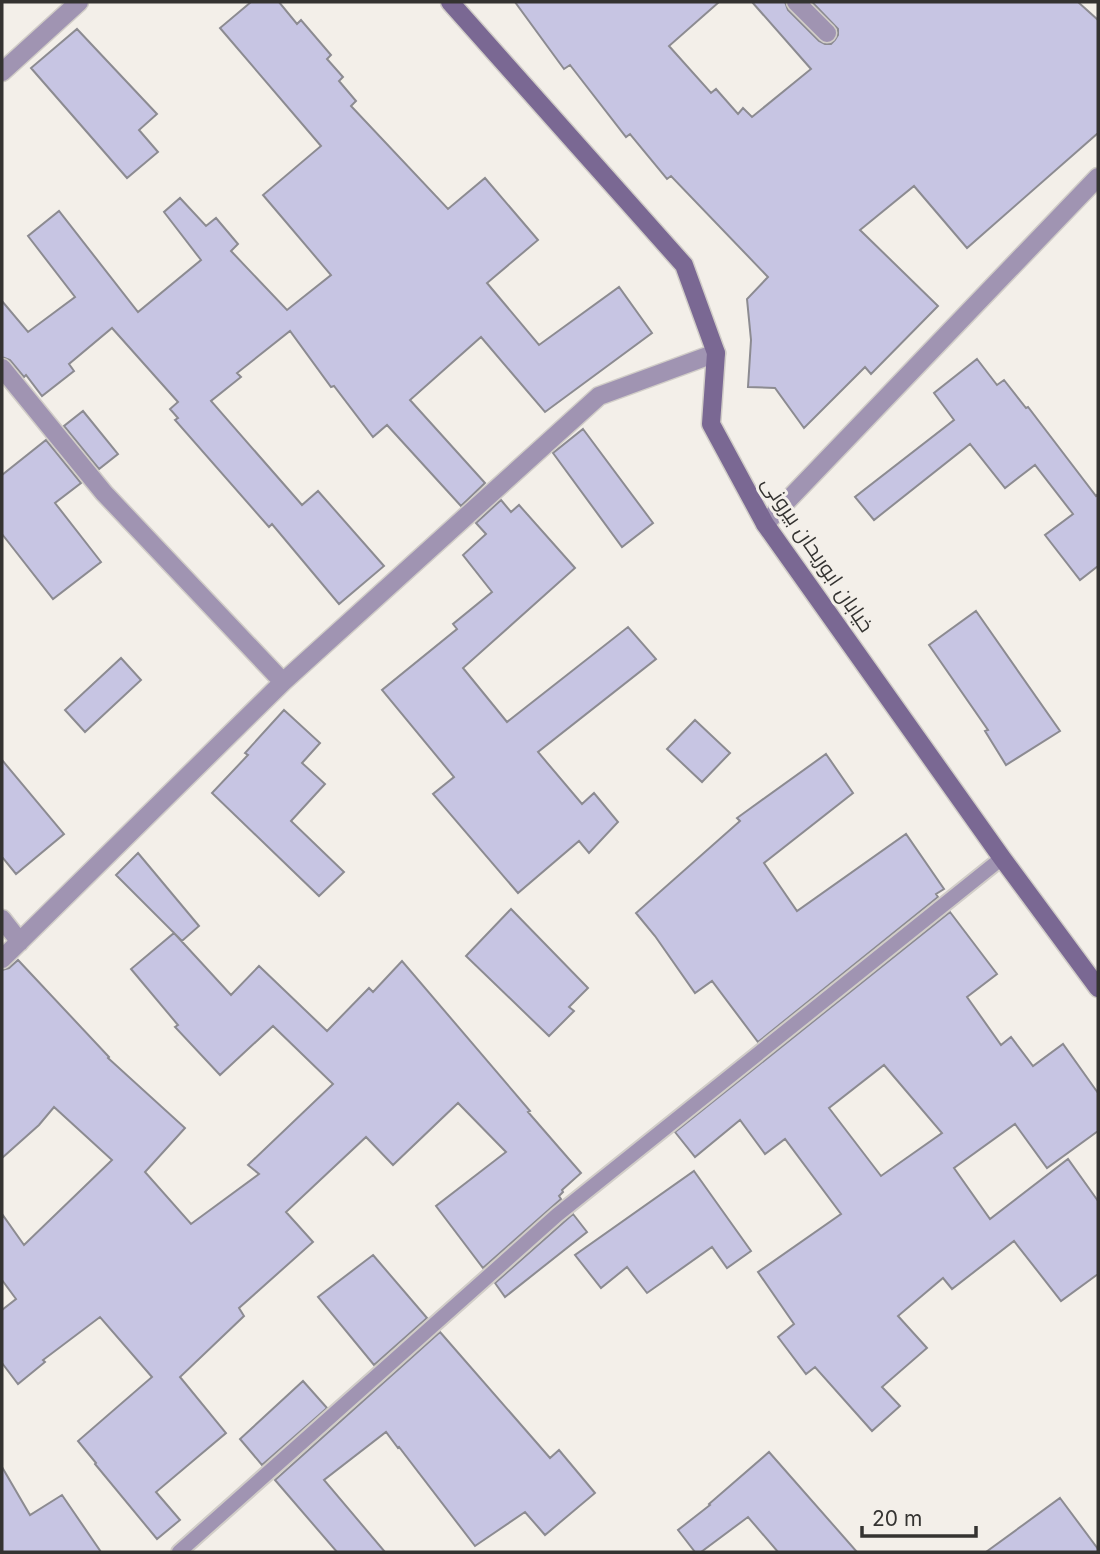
<svg xmlns="http://www.w3.org/2000/svg" width="1100" height="1554" viewBox="0 0 1100 1554" font-family="Inter,Cairo,sans-serif">
  <style>
    .building { fill: #c7c5e3; stroke: #8c8b91; stroke-width: 2; fill-rule: evenodd }
    .lines { fill: none; stroke-linecap: round; stroke-linejoin: round }
    .lane-casing { stroke: #d1cdc8; stroke-width: 18 }
    .street-casing { stroke: #d1cdc8; stroke-width: 21 }
    .secondary-casing { stroke: #d1cdc8; stroke-width: 21 }
    .lane { stroke: #a094b2; stroke-width: 14 }
    .street { stroke: #a094b2; stroke-width: 18 }
    .secondary { stroke: #7a6893; stroke-width: 18 }
    .labels { text-anchor: middle; dominant-baseline: central; stroke-width: 6; stroke-linejoin: round; paint-order: stroke }
    .street-label { font-size: 21px; fill: #343331; stroke: #f3efe9 }
  </style>
  <rect width="100%" height="100%" fill="#f3efe9"/>
  <path class="building" d="M251 2H279L297 24 301 20 331 55 327 59 343 77 339 81 356 101 351 106 448 209 485 178 538 240 487 283 539 345 619 287 652 333 545 412 481 337 410 400 485 483 461 506 387 425 373 437 334 386 331 387 290 331 237 373 241 377 211 401 302 505 318 491 384 566 339 604 272 524 269 527 175 420 178 418 170 409 178 402 112 328 69 364 74 371 42 396 26 375 24 377 10 360 2 357V301L28 332 75 297 28 236 59 211 138 312 201 260 164 212 180 198 206 226 216 218 238 244 231 251 287 310 331 275 263 195 321 146 220 28Z
    M515 2H719L669 46 711 93 716 89 738 114 743 108 752 117 811 69 752 2H785L788 10 819 41 825 44H831L835 40 838 35V29L812 2H1078L1098 20V133L967 248 914 186 860 230 938 306 871 374 865 367 804 428 775 388 748 387 751 340 747 299 768 277 671 176 667 179 630 134 626 137 570 65 564 69Z
    M77 29 157 114 139 130 158 152 127 178 31 68Z
    M977 359 997 385 1004 380 1026 408 1028 407 1096 496 1098 494V566L1080 580 1045 535 1073 514 1035 465 1005 488 970 444 874 520 855 497 954 420 934 393Z
    M83 411 118 454 99 469 64 426Z
    M583 429 653 523 622 547 553 453Z
    M46 440 81 483 55 503 101 562 53 599 2 534V475Z
    M501 500 511 512 519 505 575 568 463 668 507 722 628 627 656 659 538 752 582 804 594 793 618 822 589 853 579 841 518 893 433 794 454 777 382 690 457 629 453 624 492 592 463 555 486 534 476 523Z
    M976 611 1060 731 1006 765 985 731 988 730 929 645Z
    M121 658 141 680 85 732 65 710Z
    M284 710 320 743 302 763 325 784 291 821 344 872 319 896 212 793 248 755 245 753Z
    M695 720 730 753 702 782 667 749Z
    M826 754 853 793 764 863 797 911 906 834 944 889 936 894 938 897 758 1042 712 981 695 993 655 936 636 913 740 821 737 818Z
    M2 760 64 834 16 874 2 857Z
    M138 853 199 926 182 941 116 875Z
    M511 909 588 988 569 1007 574 1011 549 1036 466 956Z
    M950 912 997 974 967 997 1001 1045 1011 1037 1033 1066 1063 1044 1098 1093V1131L1047 1168 1015 1124 954 1168 990 1219 1068 1159 1098 1201V1274L1061 1301 1014 1241 952 1289 943 1278 898 1316 927 1348 882 1387 900 1406 872 1431 815 1367 806 1374 778 1337 794 1324 758 1272 841 1214 785 1139 765 1154 740 1120 695 1157 675 1132ZM884 1065 942 1133 881 1176 829 1108Z
    M174 933 231 995 259 966 327 1031 369 988 373 992 402 961 530 1111 528 1112 581 1173 562 1190 563 1192 559 1196 561 1199 483 1268 436 1206 506 1152 458 1103 393 1165 366 1137 286 1212 313 1242 239 1308 244 1316 180 1377 226 1433 156 1492 180 1520 157 1539 95 1464 96 1463 78 1441 152 1377 100 1317 43 1360 45 1362 18 1384 2 1363V1310L16 1299 2 1280V1214L24 1245 112 1160 54 1107 39 1125 2 1158V970L9 968 18 960 109 1057 108 1058 185 1128 145 1172 191 1224 259 1174 248 1165 333 1084 273 1026 220 1075 175 1027 178 1025 131 969Z
    M694 1171 751 1251 727 1268 712 1247 647 1293 627 1267 601 1288 575 1255Z
    M573 1214 587 1232 505 1297 495 1283Z
    M373 1255 427 1318 374 1365 318 1297Z
    M440 1332 550 1458 559 1450 595 1493 545 1535 525 1512 475 1546 399 1447 398 1448 386 1432 324 1480 385 1552H337L275 1480Z
    M303 1381 327 1408 262 1465 240 1439Z
    M769 1452 857 1552H778L748 1517 701 1552H695L678 1530 710 1505 709 1504Z
    M2 1467 30 1515 62 1495 101 1552H2Z
    M1060 1498 1098 1549V1552H986Z"/>
  <g class="lines">
    <g class="lane-casing">
      <path id="lane" d="M179 1552 557 1215 1002 858"/>
    </g>
    <g class="street-casing">
      <path id="street" d="M796 2 827 33
        M2 72 79 2
        M2 368 104 493 283 682
        M765 524 1098 177
        M2 919 20 942
        M2 959 283 682 599 396 716 353"/>
    </g>
    <g class="secondary-casing">
      <path id="secondary" d="M450 2 684 265 716 353 711 424 765 524 1002 858 1098 988"/>
    </g>
    <use href="#lane" class="lane"/>
    <use href="#street" class="street"/>
    <use href="#secondary" class="secondary"/>
  </g>
  <g class="labels">
    <g class="street-label">
      <text transform="translate(818 554) rotate(56)">خیابان ابوریحان بیرونی</text>
    </g>
  </g>
  <rect width="1100" height="1554" fill="none" stroke="#343331" stroke-width="7"/>
  <path d="M862 1526v10h114v-10" fill="none" stroke="#343331" stroke-width="3.5"/>
  <text x="872" y="1526" font-size="21" fill="#343331" stroke="#f3efe9" stroke-width="5" paint-order="stroke">20 m</text>
</svg>
